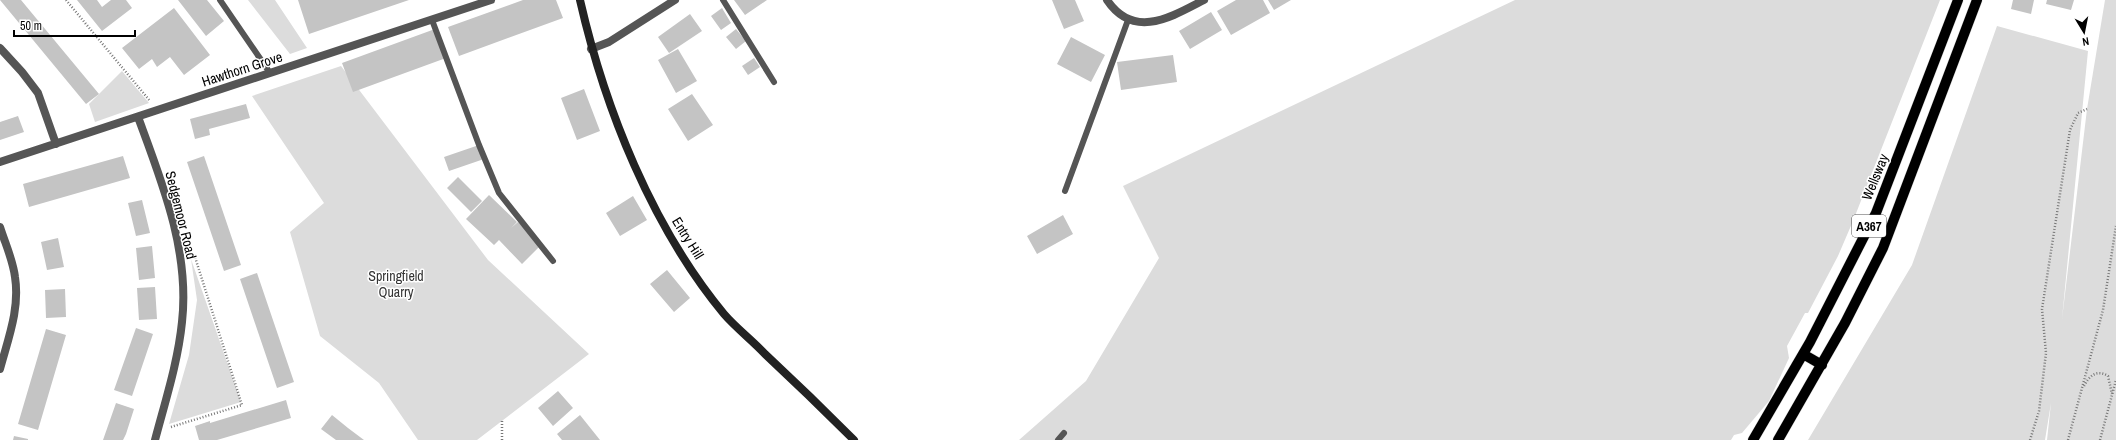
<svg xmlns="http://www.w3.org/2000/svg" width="2116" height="440" viewBox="0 0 2116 440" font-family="'Archivo Narrow',sans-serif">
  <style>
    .green { fill: #dcdcdc }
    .building { fill: #c4c4c4 }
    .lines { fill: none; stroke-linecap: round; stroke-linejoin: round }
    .primary-casing { stroke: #dbdbdb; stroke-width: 11 }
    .path { stroke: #777; stroke-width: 2.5; stroke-dasharray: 1 2; stroke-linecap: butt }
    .lane { stroke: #555; stroke-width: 6 }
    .street { stroke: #555; stroke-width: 8 }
    .secondary { stroke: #222; stroke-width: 8 }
    .primary { stroke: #000; stroke-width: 10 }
    .labels { text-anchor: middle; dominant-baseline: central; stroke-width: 3; stroke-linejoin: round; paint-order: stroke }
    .shield { fill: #fff; stroke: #4c4c4c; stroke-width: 1 }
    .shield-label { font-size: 13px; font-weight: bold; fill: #000 }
    .street-label { font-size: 14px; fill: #000; stroke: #fff }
    .park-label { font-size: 14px; fill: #333; stroke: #fff }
  </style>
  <rect width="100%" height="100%" fill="#fff"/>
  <path class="green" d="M248 0H275L307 48 290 54Z
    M1515 0H1940L1853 221 1838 256 1808 313H1805L1787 346 1789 358 1769 401 1742 433 1734 435 1731 440H1019L1086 381 1159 258 1123 186Z
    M2105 0H2116V440H2047L2051 403 2045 440H1808L1912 265 1997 26 2088 51 2062 319 2087 109Z
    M341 66 488 260 589 354 477 440H418L379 383 320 336 290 232 324 203 252 96Z
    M122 71 149 103 95 122 89 104Z
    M191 259 241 402 169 424 189 355 197 300Z"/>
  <path class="building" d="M0 0H21L99 94 86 104Z
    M77 0H97L102 7 111 0H126L132 8 102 31Z
    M178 0H207L224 21 206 36Z
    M298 0H409L309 34Z
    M523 0H556L563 18 459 56 448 27Z
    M734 0H767L745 15Z
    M1052 0H1075L1084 21 1064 29Z
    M1236 0H1263L1270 13 1231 35 1217 11Z
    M1268 0H1291L1274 10Z
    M2013 0H2034L2031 14 2011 9Z
    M2047 0H2074L2071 10 2046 4Z
    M174 8 210 55 184 75 170 57 157 67 152 59 139 69 122 48Z
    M722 8 731 23 721 30 711 16Z
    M1211 12 1222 30 1190 49 1179 31Z
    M690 14 702 31 669 53 658 37Z
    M435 29 446 58 353 92 342 63Z
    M736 29 746 41 736 49 726 37Z
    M1071 37 1105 55 1091 82 1057 64Z
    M678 49 697 81 676 93 658 60Z
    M1173 55 1177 82 1121 90 1117 62Z
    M754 58 760 67 748 75 742 66Z
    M584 89 600 131 577 140 561 98Z
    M692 94 713 125 688 141 668 109Z
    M246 104 250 118 209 129 210 135 195 139 190 119Z
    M18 116 24 132 0 140V122Z
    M479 145 484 159 449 171 444 157Z
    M123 156 130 178 29 207 23 184Z
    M204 156 241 265 224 271 187 162Z
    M458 177 482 201 471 212 447 188Z
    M489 195 517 222 511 228 518 222 541 245 522 264 499 240 494 245 466 219Z
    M633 196 647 220 620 236 606 213Z
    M142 200 150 233 136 236 128 203Z
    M1063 215 1073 234 1037 254 1027 236Z
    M58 238 64 267 47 270 41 242Z
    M152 246 155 278 139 280 136 248Z
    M667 270 690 298 674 312 650 284Z
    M257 273 294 382 277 388 240 279Z
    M155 287 157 319 139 320 137 288Z
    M65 289 66 317 46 318 45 290Z
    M136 328 153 334 132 396 114 390Z
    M46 329 66 335 38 430 18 424Z
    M558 391 573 408 553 426 538 408Z
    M286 400 291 418 217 440H199L195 426 210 421V423Z
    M116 403 134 409 126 434 123 440H103Z
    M332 415 348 428 364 440H336L321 429Z
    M580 415 600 440H562L557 434Z
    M14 436 28 439V440H13Z"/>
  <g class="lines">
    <g class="primary-casing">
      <path id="primary" d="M1803 354 1822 365
        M1753 440 1810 342 1876 213 1958 0
        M1778 440 1845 323 1883 248 1977 0"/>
    </g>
    <path class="path" d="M66 0 150 101
      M2084 386C2089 376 2097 369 2108 376L2112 394
      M171 427 242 405 194 254H190
      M502 440V421
      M2030 440 2039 411 2046 353 2042 309 2070 130 2078 113 2087 109
      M2068 440 2103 310 2116 226
      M2100 440 2116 380"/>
    <path class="lane" d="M220 0 270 73
      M723 0 774 82
      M432 20 479 145 499 193 553 261
      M1065 191 1128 20
      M1058 440 1064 433"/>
    <path class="street" d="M1107 0C1134 40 1171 17 1204 0
      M0 48 22 72 38 93 56 144
      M591 49 609 42 675 0
      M138 117C162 182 190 251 182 322 178 362 165 402 155 440
      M0 162 491 0
      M0 227C5 243 13 260 15 277 20 309 8 339 0 369"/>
    <path class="secondary" d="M580 0C605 109 652 227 724 314 736 328 752 340 765 354 795 382 825 411 854 440"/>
    <use href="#primary" class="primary"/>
  </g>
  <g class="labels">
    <rect class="shield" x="1852" y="215" width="34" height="22" rx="3"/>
    <g class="shield-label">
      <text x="1869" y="226">A367</text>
    </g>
    <g class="street-label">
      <text transform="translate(242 69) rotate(-18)">Hawthorn Grove</text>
      <text transform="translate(1875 177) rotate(-68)">Wellsway</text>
      <text transform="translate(181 215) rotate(76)">Sedgemoor Road</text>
      <text transform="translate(688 238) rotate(58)">Entry Hill</text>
    </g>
    <g class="park-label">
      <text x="396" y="276">Springfield<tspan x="396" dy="16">Quarry</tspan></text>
    </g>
  </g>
  <g transform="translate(2084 32) rotate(170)" stroke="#ffffff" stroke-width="3" paint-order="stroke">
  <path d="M0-3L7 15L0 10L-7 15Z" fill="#000000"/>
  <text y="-6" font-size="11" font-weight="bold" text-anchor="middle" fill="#000000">N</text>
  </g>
  <path d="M14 30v6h121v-6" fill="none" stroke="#000000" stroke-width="2"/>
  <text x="20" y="30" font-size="12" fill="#000000" stroke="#ffffff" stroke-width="3" paint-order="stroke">50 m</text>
</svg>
